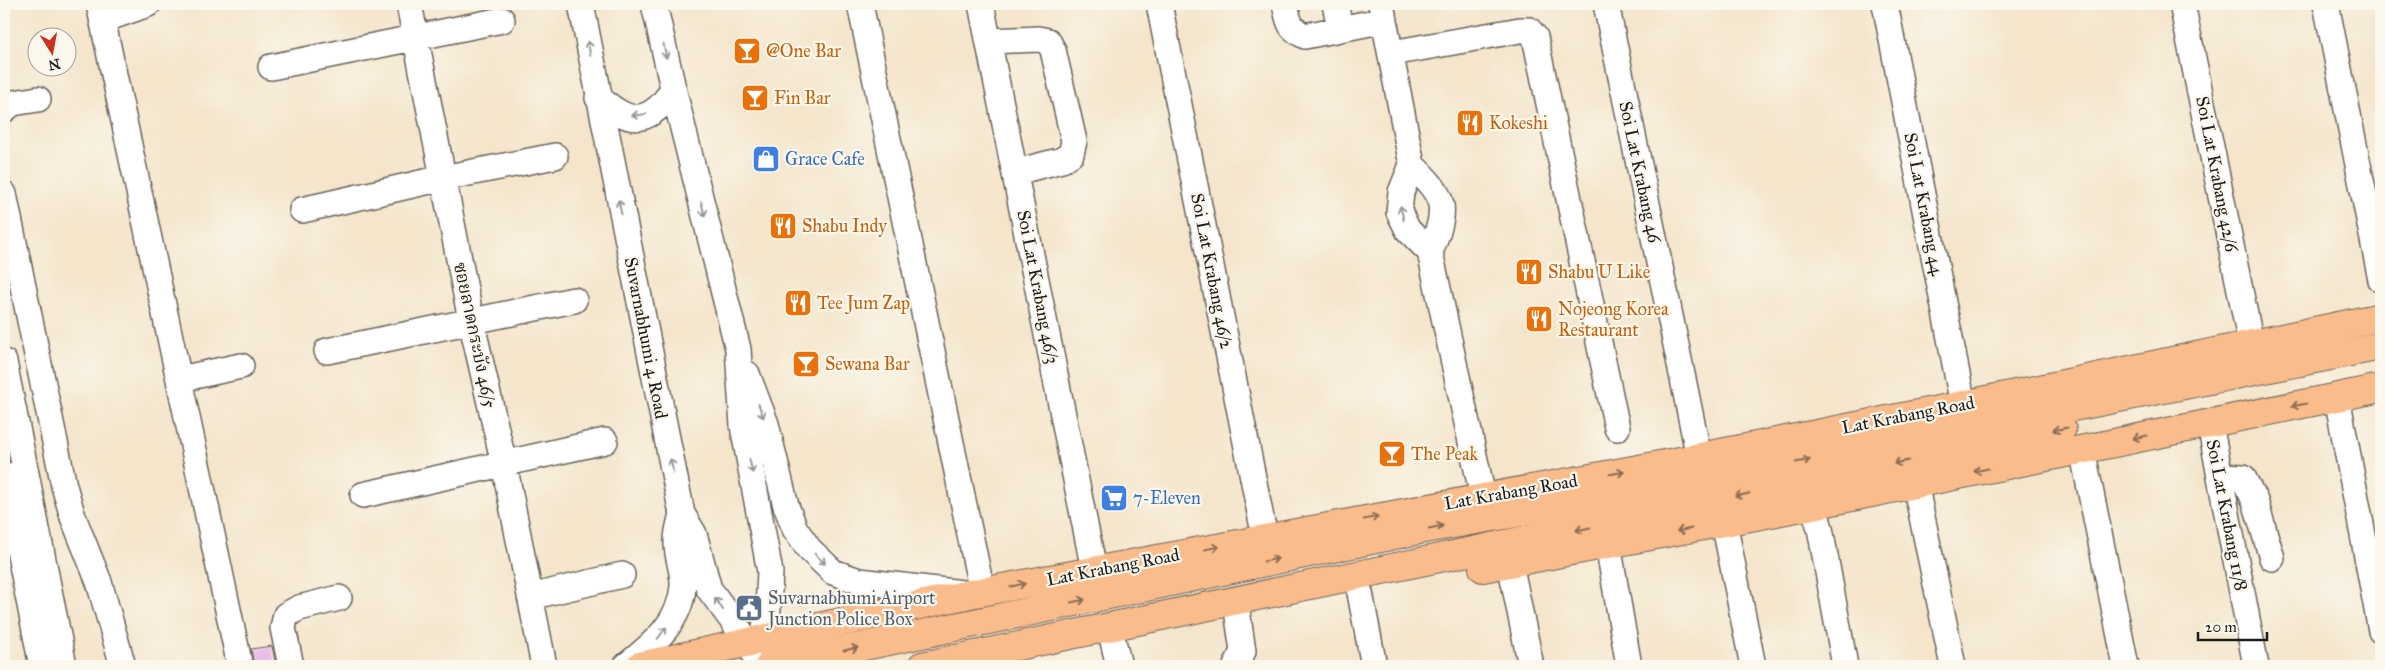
<svg xmlns="http://www.w3.org/2000/svg" width="2385" height="670" viewBox="0 0 2385 670" font-family="'IM FELL Great Primer','Noto Serif Thai',serif">
  <style>
    .building { fill: #e4aee9 }
    .lines { fill: none; stroke-linecap: round; stroke-linejoin: round }
    .minor-casing { stroke: #686259; stroke-width: 28 }
    .major-casing { stroke: #686259; stroke-width: 30 }
    .minor { stroke: #fff; stroke-width: 25 }
    .major { stroke: #fabc8b; stroke-width: 28 }
    .oneway { stroke: #999 }
    .oneway2 { stroke: #8b6c54 }
    .labels { text-anchor: middle; dominant-baseline: central; stroke-width: 4.5; stroke-linejoin: round; paint-order: stroke }
    .food-label { font-size: 18px; fill: #c56008; stroke: #fbf7ec; text-anchor: start }
    .shop-label { font-size: 18px; fill: #366cbe; stroke: #fbf7ec; text-anchor: start }
    .street-label { font-size: 18px; fill: #1c1c1c; stroke: #fbf7ec }
    .service-label { font-size: 18px; fill: #4e5e75; stroke: #fbf7ec; text-anchor: start }
  </style>
  <rect width="100%" height="100%" fill="#fbf7ec"/>
  <filter id="ink" filterUnits="userSpaceOnUse"><feTurbulence type="fractalNoise" baseFrequency=".02" numOctaves="2"/><feDisplacementMap in="SourceGraphic" scale="10" xChannelSelector="R" yChannelSelector="G"/><feConvolveMatrix kernelMatrix="1 2 1 2 8 2 1 2 1" color-interpolation-filters="sRGB"/></filter>
  <filter id="wash" filterUnits="userSpaceOnUse"><feTurbulence type="fractalNoise" baseFrequency=".0096" numOctaves="4" result="noise"/><feDisplacementMap in="SourceGraphic" scale="20" xChannelSelector="R" yChannelSelector="G"/><feGaussianBlur stdDeviation="1.12" result="paint"/><feColorMatrix in="noise" values="0 0 0 0 0 0 0 0 0 0 0 0 0 0 0 0 0 1.4 0 .05"/><feComposite in="paint" operator="in"/></filter>
  <g filter="url(#wash)">
    <rect width="100%" height="100%" fill="#f4e5cb"/>
    <g id="blocks">
      <path class="building" d="M272 646 276 666H254L251 649Z"/>
    </g>
  </g>
  <g filter="url(#ink)">
    <use href="#blocks" fill-opacity="0" stroke="#686259" stroke-width="1"/>
    <g class="lines">
      <g class="minor-casing">
        <path id="minor" d="M99 4 240 666
          M409 4 471 320 504 464 544 666
          M581 4 682 514 694 534 709 589 766 666
          M654 4 673 88 738 349 743 426 770 572 768 609 763 640 755 656
          M860 4 982 592
          M981 4 1094 570
          M1159 4 1265 538
          M1285 4C1289 21 1288 28 1305 36L1385 20
          M1335 4 1340 27
          M1381 4 1412 165 1401 192 1399 212 1408 230 1430 252
          M1606 4 1699 457
          M1885 4 1963 405
          M2182 4 2251 344
          M2326 4 2381 280
          M103 20 148 4
          M989 41 1038 39 1048 41 1053 50 1074 141 1071 154 1062 160 1016 172
          M1392 53 1520 30H1529L1535 37 1617 428
          M271 67 502 20
          M598 98C606 103 613 110 622 114 644 126 664 106 673 88
          M4 110 13 103 38 99
          M1412 165C1447 199 1448 207 1430 252
          M4 194 64 486 73 517 99 582 123 666
          M302 210 443 178 555 156
          M1430 252 1483 497
          M327 351 574 300
          M4 362 64 666
          M747 374 766 424 786 506 795 529 809 549 833 572 859 581 963 593
          M180 379 241 366
          M2337 397 2381 631
          M2210 424 2256 666
          M2082 449 2126 666
          M4 474 42 666
          M2220 476 2243 477 2255 501 2272 558
          M1915 483 1953 666
          M363 495 605 441
          M1813 505 1820 528 1845 666
          M1724 522 1753 666
          M1608 544 1629 666
          M1510 563 1531 666
          M1360 593 1374 666
          M530 597 622 575
          M1113 641 1119 666
          M291 666 283 628 286 615 299 608 339 598
          M626 666C652 645 681 622 683 586 684 571 676 556 677 540 677 532 680 522 682 514
          M1236 666 1243 651 1238 617"/>
      </g>
      <g class="major-casing">
        <path id="major" d="M1483 568 1813 505 2381 388
          M640 666 970 594 1649 467 1963 405 2381 317
          M769 666 1419 530 1727 476 2381 346
          M922 666 2062 428"/>
      </g>
      <use href="#minor" class="minor"/>
      <use href="#major" class="major"/>
    </g>
    <defs><path id="oneway-shaft" d="M-6 0H5M1.5-3L5.5 0L1.5 3" fill="none" stroke-width="1.6" stroke-linecap="round" stroke-linejoin="round" transform="scale(1.25)"/></defs>
    <g class="oneway">
      <use href="#oneway-shaft" transform="translate(589 48) rotate(-100)"/>
      <use href="#oneway-shaft" transform="translate(665 51) rotate(78)"/>
      <use href="#oneway-shaft" transform="translate(639 115) rotate(173)"/>
      <use href="#oneway-shaft" transform="translate(620 207) rotate(-101)"/>
      <use href="#oneway-shaft" transform="translate(703 209) rotate(76)"/>
      <use href="#oneway-shaft" transform="translate(1402 213) rotate(-103)"/>
      <use href="#oneway-shaft" transform="translate(761 411) rotate(70)"/>
      <use href="#oneway-shaft" transform="translate(672 466) rotate(-101)"/>
      <use href="#oneway-shaft" transform="translate(751 466) rotate(77)"/>
      <use href="#oneway-shaft" transform="translate(820 559) rotate(44)"/>
      <use href="#oneway-shaft" transform="translate(719 604) rotate(-124)"/>
      <use href="#oneway-shaft" transform="translate(662 633) rotate(-53)"/>
    </g>
    <g class="oneway2">
      <use href="#oneway-shaft" transform="translate(2299 405) rotate(168)"/>
      <use href="#oneway-shaft" transform="translate(2060 429) rotate(168)"/>
      <use href="#oneway-shaft" transform="translate(2140 437) rotate(169)"/>
      <use href="#oneway-shaft" transform="translate(1803 461) rotate(-12)"/>
      <use href="#oneway-shaft" transform="translate(1901 462) rotate(168)"/>
      <use href="#oneway-shaft" transform="translate(1981 470) rotate(168)"/>
      <use href="#oneway-shaft" transform="translate(1617 473) rotate(-10)"/>
      <use href="#oneway-shaft" transform="translate(1742 495) rotate(168)"/>
      <use href="#oneway-shaft" transform="translate(1371 518) rotate(-11)"/>
      <use href="#oneway-shaft" transform="translate(1436 527) rotate(-11)"/>
      <use href="#oneway-shaft" transform="translate(1583 529) rotate(168)"/>
      <use href="#oneway-shaft" transform="translate(1684 530) rotate(169)"/>
      <use href="#oneway-shaft" transform="translate(1212 548) rotate(-11)"/>
      <use href="#oneway-shaft" transform="translate(1271 560) rotate(-12)"/>
      <use href="#oneway-shaft" transform="translate(1018 585) rotate(-11)"/>
      <use href="#oneway-shaft" transform="translate(1078 601) rotate(-12)"/>
      <use href="#oneway-shaft" transform="translate(851 649) rotate(-12)"/>
    </g>
  </g>
  <defs>
    <g id="bar-square" transform="scale(1.4375)"><rect x="-9" y="-9" width="18" height="18" rx="4" fill="#e8710a" stroke="#fbf7ec"/><path d="M-6-5H6L.8 .8V4.5H3.5V6h-7V4.5H-.8V.8Z" fill="#fff"/></g>
    <g id="restaurant-square" transform="scale(1.4375)"><rect x="-9" y="-9" width="18" height="18" rx="4" fill="#e8710a" stroke="#fbf7ec"/><path d="M-5-6h1v4h1v-4h1v4h1v-4h1v5L-1.5 .5V6h-2V.5L-5-1ZM5-6V6H3V1.5H1.5Q1.5-4 5-6Z" fill="#fff"/></g>
    <g id="shop-square" transform="scale(1.4375)"><rect x="-9" y="-9" width="18" height="18" rx="4" fill="#3f7fe0" stroke="#fbf7ec"/><path d="M-5-2.5h2.3a2.7 3.5 0 0 1 5.4 0H5L5.5 6h-11ZM-1.5-2.5h3a1.5 2.3 0 0 0-3 0Z" fill="#fff"/></g>
    <g id="supermarket-square" transform="scale(1.4375)"><rect x="-9" y="-9" width="18" height="18" rx="4" fill="#3f7fe0" stroke="#fbf7ec"/><path d="M-6-5.5h2.5l.6 2H6L4.5 2H-2.5L-4.4-4H-6ZM-1.5 3.2a1.3 1.3 0 1 0 .1 0ZM3 3.2a1.3 1.3 0 1 0 .1 0Z" fill="#fff"/></g>
    <g id="civic-square" transform="scale(1.4375)"><rect x="-9" y="-9" width="18" height="18" rx="4" fill="#5c6f8a" stroke="#fbf7ec"/><path d="M-.6-6.5H3V-4.5H.6V-3L4-1V1h2V6H-6V1h2V-1L-.6-3ZM-1.2 2.5V6h2.4V2.5Z" fill="#fff"/></g>
  </defs>
  <g fill-rule="evenodd">
    <use href="#bar-square" x="747" y="51"/>
    <use href="#bar-square" x="755" y="98"/>
    <use href="#restaurant-square" x="1470" y="123"/>
    <use href="#shop-square" x="766" y="159"/>
    <use href="#restaurant-square" x="783" y="226"/>
    <use href="#restaurant-square" x="1529" y="272"/>
    <use href="#restaurant-square" x="798" y="303"/>
    <use href="#restaurant-square" x="1539" y="319"/>
    <use href="#bar-square" x="806" y="364"/>
    <use href="#bar-square" x="1392" y="454"/>
    <use href="#supermarket-square" x="1114" y="498"/>
    <use href="#civic-square" x="749" y="608"/>
  </g>
  <g class="labels">
    <g class="food-label">
      <text x="766" y="51">@One Bar</text>
      <text x="774" y="98">Fin Bar</text>
      <text x="1489" y="123">Kokeshi</text>
      <text x="802" y="226">Shabu Indy</text>
      <text x="1548" y="272">Shabu U Like</text>
      <text x="817" y="303">Tee Jum Zap</text>
      <text x="1558" y="309">Nojeong Korea<tspan x="1558" dy="21">Restaurant</tspan></text>
      <text x="825" y="364">Sewana Bar</text>
      <text x="1411" y="454">The Peak</text>
    </g>
    <g class="shop-label">
      <text x="785" y="159">Grace Cafe</text>
      <text x="1133" y="498">7-Eleven</text>
    </g>
    <g class="street-label">
      <text transform="translate(1640 172) rotate(78)">Soi Lat Krabang 46</text>
      <text transform="translate(2217 174) rotate(79)">Soi Lat Krabang 42/6</text>
      <text transform="translate(1924 204) rotate(79)">Soi Lat Krabang 44</text>
      <text transform="translate(1212 271) rotate(79)">Soi Lat Krabang 46/2</text>
      <text transform="translate(1038 287) rotate(79)">Soi Lat Krabang 46/3</text>
      <text transform="translate(475 335) rotate(78)">ซอยลาดกระบัง 46/5</text>
      <text transform="translate(646 338) rotate(79)">Suvarnabhumi 4 Road</text>
      <text transform="translate(1908 415) rotate(-11)">Lat Krabang Road</text>
      <text transform="translate(1511 492) rotate(-10)">Lat Krabang Road</text>
      <text transform="translate(2227 515) rotate(79)">Soi Lat Krabang 11/8</text>
      <text transform="translate(1113 567) rotate(-11)">Lat Krabang Road</text>
    </g>
    <g class="service-label">
      <text x="768" y="598">Suvarnabhumi Airport<tspan x="768" dy="21">Junction Police Box</tspan></text>
    </g>
  </g>
  <rect width="2385" height="670" fill="none" stroke="#fbf7ec" stroke-width="20"/>
  <g transform="translate(52 52) rotate(169)"><circle r="24" fill="#fbf7ec" stroke="#a29f99"/>
  <path d="M0-4L9 19L0 12L-9 19Z" fill="#c8321e"/>
  <text y="-8" font-size="14" font-weight="bold" text-anchor="middle" fill="#1c1c1c">N</text>
  </g>
  <path d="M2198 632v8h69v-8" fill="none" stroke="#1c1c1c" stroke-width="2.5"/>
  <text x="2205" y="632" font-size="15" fill="#1c1c1c" stroke="#fbf7ec" stroke-width="4" paint-order="stroke">20 m</text>
</svg>
